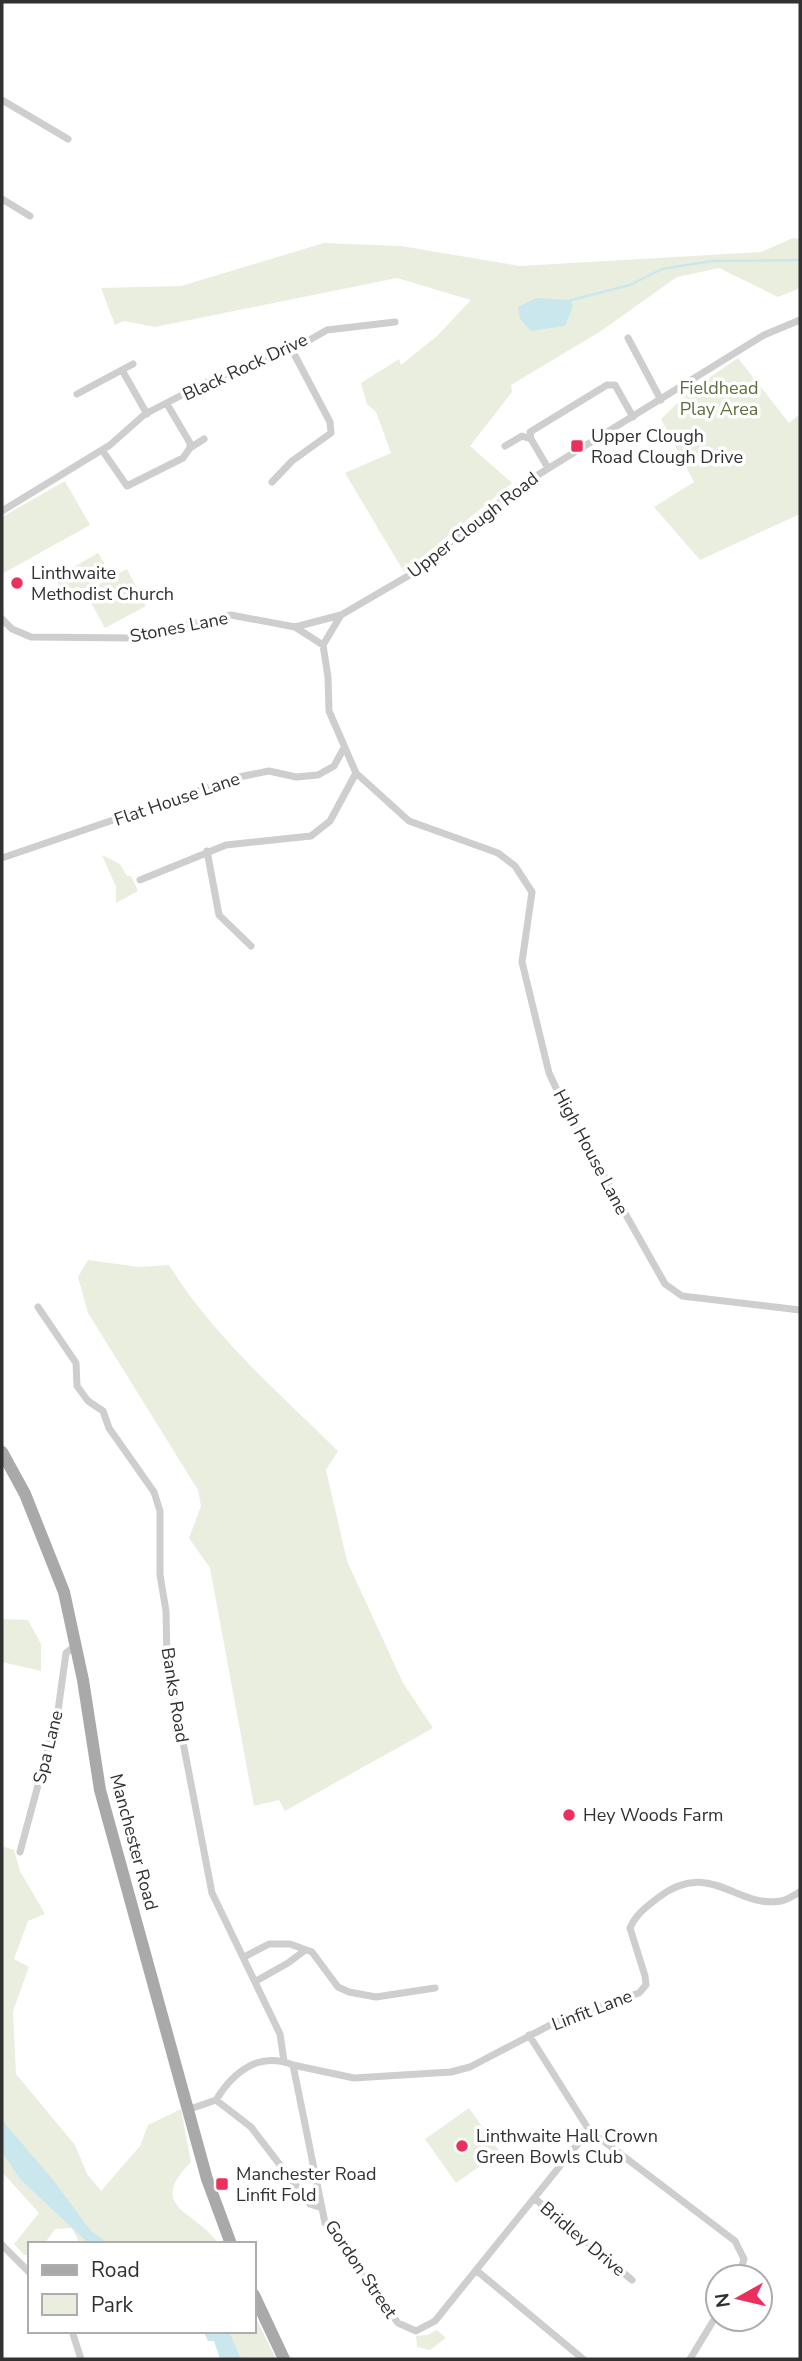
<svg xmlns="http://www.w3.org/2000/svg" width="802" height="2361" viewBox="0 0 802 2361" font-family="'Nunito Sans',sans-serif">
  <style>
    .green { fill: #eaeedf }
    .water { fill: #cbe7ee }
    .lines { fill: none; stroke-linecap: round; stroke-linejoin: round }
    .stream { stroke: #cbe7ee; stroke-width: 2.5 }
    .street { stroke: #cecece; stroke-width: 7 }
    .primary { stroke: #a9a9a9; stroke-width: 12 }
    .poi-dot { fill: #eb305e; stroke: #fff; stroke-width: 2.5 }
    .labels { text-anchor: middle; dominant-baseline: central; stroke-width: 7; stroke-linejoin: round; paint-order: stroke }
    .street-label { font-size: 18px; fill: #313131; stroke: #fff }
    .park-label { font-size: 18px; fill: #5d6f3c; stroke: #fff }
    .poi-label { font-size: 18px; fill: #313131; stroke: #fff; text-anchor: start }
  </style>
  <rect width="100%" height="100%" fill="#fff"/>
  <path class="green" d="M793 238 800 239V288L778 297 719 268 677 277 601 331 511 385 512 392 470 446 512 483 404 572 345 473 391 453 376 412 367 404 361 383 399 359 401 365 437 336 471 300 397 278 155 327 124 321 115 325 101 288 181 286 324 243 401 246 520 266 761 252Z
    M738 358 789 423 800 414V514L700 560 654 507 694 482 661 419 690 391Z
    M65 481 90 525 2 574V517Z
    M98 553 111 574 67 599 55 578Z
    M127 569 146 606 105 628 85 592Z
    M102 855 120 864 127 876H131L138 891 116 903V887Z
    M88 1260 139 1267 169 1265C213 1336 279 1393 338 1451L326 1470 347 1561 403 1683 433 1728 285 1811 279 1800 254 1806 210 1568 189 1538 201 1506 198 1490 88 1313 78 1277Z
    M2 1619 28 1620 41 1644V1671L2 1662Z
    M2 1846 14 1850 20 1871 45 1914 28 1921 14 1959 29 1967 13 2011 16 2074 75 2145 87 2174 101 2191 140 2146 148 2125 181 2109 191 2162C146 2208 194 2209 219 2244H80L72 2228 55 2229 44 2244H30V2254L24 2255 14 2244 39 2213 2 2172Z
    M469 2108 500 2152 456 2183 425 2139Z
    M254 2314 276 2359H236L224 2331H254Z
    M437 2330 446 2338 430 2350 417 2347 416 2336 427 2335Z"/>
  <path class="water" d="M536 298 571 300 573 306 565 326 531 331 520 319 518 307Z
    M2 2120 54 2181 91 2231 110 2244H89L20 2179 2 2152Z
    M203 2331H229L241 2359H220L214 2341H208Z"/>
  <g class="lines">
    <path class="stream" d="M571 300 630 285 662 269 712 261 800 260"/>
    <path class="street" d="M2 100 68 139
      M2 199 30 216
      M628 338 661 400
      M122 370 147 414
      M77 394 133 364
      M505 446 522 436 531 439
      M190 448 204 439
      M102 450 127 486 183 458 190 448V443L167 404
      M548 468 531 439 530 432 607 385H615L633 417
      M272 482 292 461 331 433 330 422 292 350
      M2 511 110 445 145 414 215 378 292 350 327 330 395 322
      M2 619 12 629 31 637 131 638 231 615 295 627 341 615 408 576 520 486 764 335 800 320
      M295 627 323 645 341 615
      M323 645 328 677 329 711 356 773 409 821 498 853 515 866 532 892 522 962 549 1073 564 1105 665 1284 682 1296 800 1310
      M207 851 219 915 251 946
      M2 858 239 777 269 771 296 777 318 775 334 766 344 748
      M140 880 226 845 311 836 330 821 356 773
      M38 1307 76 1363 77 1386 88 1401 103 1411 109 1428 154 1492 160 1511V1575L166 1611 167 1659 212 1893 280 2034 284 2061
      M20 1852 58 1711 66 1653 76 1645
      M244 1957 269 1944H290L312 1952 338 1987 349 1992 376 1997 435 1988
      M256 1981 288 1963 304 1951
      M529 2035 589 2130 735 2241 744 2259 739 2277
      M293 2065 354 2078 451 2072 470 2067 556 2022 639 1993 646 1985 645 1976 630 1928C636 1914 646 1907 659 1897 710 1858 736 1909 781 1901 787 1900 794 1895 800 1892
      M216 2100 251 2127 310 2204 322 2208
      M190 2109 216 2100C233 2072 259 2051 293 2065L325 2223 398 2323 416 2331 435 2321 589 2130
      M534 2198 632 2280
      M2 2245 30 2273
      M476 2270 583 2359
      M72 2331 81 2359
      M690 2359 718 2313"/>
    <path class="primary" d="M2 1452 25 1494 64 1592 83 1680 100 1790 207 2179 231 2244
      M254 2295 284 2359"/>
  </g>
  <g class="poi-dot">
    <rect x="570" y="439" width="14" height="14" rx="3.5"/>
    <circle cx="17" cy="583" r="7"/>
    <circle cx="569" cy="1815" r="7"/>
    <circle cx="462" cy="2146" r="7"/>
    <rect x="215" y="2177" width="14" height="14" rx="3.5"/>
  </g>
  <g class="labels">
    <g class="street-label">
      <text transform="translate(245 367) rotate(-25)">Black Rock Drive</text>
      <text transform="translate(473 525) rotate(-38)">Upper Clough Road</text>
      <text transform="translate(179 627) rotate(-11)">Stones Lane</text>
      <text transform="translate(177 799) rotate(-19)">Flat House Lane</text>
      <text transform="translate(591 1152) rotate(62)">High House Lane</text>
      <text transform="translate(175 1695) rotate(81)">Banks Road</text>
      <text transform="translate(48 1747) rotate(-76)">Spa Lane</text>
      <text transform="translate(134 1842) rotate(75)">Manchester Road</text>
      <text transform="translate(592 2010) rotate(-21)">Linfit Lane</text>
      <text transform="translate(583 2239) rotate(40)">Bridley Drive</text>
      <text transform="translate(361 2269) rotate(56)">Gordon Street</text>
    </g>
    <g class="park-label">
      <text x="719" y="388">Fieldhead<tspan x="719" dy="21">Play Area</tspan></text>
    </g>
    <g class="poi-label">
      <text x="591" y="436">Upper Clough<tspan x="591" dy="21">Road Clough Drive</tspan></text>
      <text x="31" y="573">Linthwaite<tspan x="31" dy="21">Methodist Church</tspan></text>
      <text x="583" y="1815">Hey Woods Farm</text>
      <text x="476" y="2136">Linthwaite Hall Crown<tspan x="476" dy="21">Green Bowls Club</tspan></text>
      <text x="236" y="2174">Manchester Road<tspan x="236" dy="21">Linfit Fold</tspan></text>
    </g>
  </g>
  <rect width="802" height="2361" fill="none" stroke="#313131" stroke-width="7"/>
  <rect x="28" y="2242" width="228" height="91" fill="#ffffff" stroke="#adadad" stroke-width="2"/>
  <rect x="42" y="2265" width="35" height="10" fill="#a9a9a9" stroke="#adadad" stroke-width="2"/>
  <text x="91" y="2277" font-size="21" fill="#313131">Road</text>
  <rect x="42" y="2294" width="35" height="21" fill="#eaeedf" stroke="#adadad" stroke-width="2"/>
  <text x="91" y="2312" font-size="21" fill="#313131">Park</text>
  <g transform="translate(739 2298) rotate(262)"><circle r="33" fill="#ffffff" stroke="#adadad" stroke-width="2"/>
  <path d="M0-5L12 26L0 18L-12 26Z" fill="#eb305e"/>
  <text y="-10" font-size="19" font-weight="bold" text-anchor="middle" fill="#313131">N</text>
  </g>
</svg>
